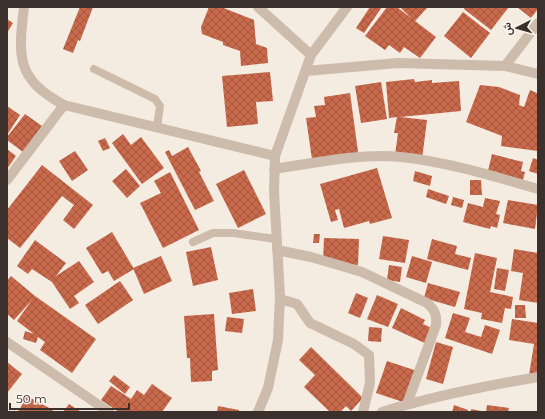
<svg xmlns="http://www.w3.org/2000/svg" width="545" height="419" viewBox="0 0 545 419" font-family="Montserrat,Vazirmatn,sans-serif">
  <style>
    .building { fill: url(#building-cross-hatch) }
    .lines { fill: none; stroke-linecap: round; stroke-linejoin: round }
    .lane { stroke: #cdbbac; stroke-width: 8 }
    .street { stroke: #cdbbac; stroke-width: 10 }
  </style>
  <defs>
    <pattern id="building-cross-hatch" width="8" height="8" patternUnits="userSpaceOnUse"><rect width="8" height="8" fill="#c8694b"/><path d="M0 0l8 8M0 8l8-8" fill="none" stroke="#a4573f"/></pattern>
  </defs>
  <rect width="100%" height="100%" fill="#f4ebe1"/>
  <path class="building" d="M80 7H93L80 41 78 40 73 53 63 49Z
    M209 7H221L254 20 256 44 267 48 268 63 241 66 240 51 223 45V42L202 34 201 27Z
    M370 7H382L364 33 356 28Z
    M387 7H397L412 19 400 7H428L415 21 436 37 420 58 404 47 400 53 389 45 385 50 365 36Z
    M465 7H509L491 30 464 9Z
    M517 7H538V9L531 18Z
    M463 12 490 33 471 58 444 36Z
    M7 19 13 23 7 33Z
    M270 72 273 101 256 102 258 124 227 127 222 76Z
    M414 79 415 82 432 80V83L459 81 461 111 400 117 427 120 422 159 395 155 398 133H394L397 117 389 118 386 82Z
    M381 82 387 119 361 123 355 86Z
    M480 85 499 87 520 95 519 105 524 107 530 90 537 93 538 151 501 146 502 136 466 122Z
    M350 93 359 159 313 166 306 118 316 117 314 106 325 105 324 97Z
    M7 106 20 115 7 135Z
    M25 114 42 126 23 152 7 140V137Z
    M123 134 131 145 141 137 164 168 142 184 112 143Z
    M105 138 110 148 103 151 98 141Z
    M188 147 201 171 199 172 214 201 195 210 165 152 169 150 172 156Z
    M7 149 16 156 7 169Z
    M75 151 88 170 72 181 59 161Z
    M492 154 523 162 521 171 525 172 522 184 487 175Z
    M533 158 538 160V174L529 171Z
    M42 165 93 205 74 229 63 220 74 205 62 196 20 248 7 238V210Z
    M377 168 392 218 370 224 369 221 344 228 339 209 335 210 338 220 331 222 320 184Z
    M126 169 140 186 127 198 112 181Z
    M244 170 266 214 238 228 216 184Z
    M415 171 432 176 430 186 413 181Z
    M170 172 199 230 163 248 140 203 161 193 154 181Z
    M470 180H481L482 195H470Z
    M428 189 449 196 446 204 426 197Z
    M453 197 464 200 462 208 451 205Z
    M485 198 500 201 496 214 500 215 497 228 491 226 490 229 463 222 468 203 483 207Z
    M508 200 538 205 535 229 503 223Z
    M112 232 134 269 114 281 108 271 102 274 86 248Z
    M314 234H320L319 243H313Z
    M383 236 409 240 405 263 379 259Z
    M324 238 359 239 358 265 323 263Z
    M432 239 457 246 455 254 471 258 468 270 427 259Z
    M35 240 66 263 56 276 79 261 94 282 74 296 79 303 70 309 52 282 32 269 28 274 17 266Z
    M211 247 218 280 193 286 186 252Z
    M514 249 538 253V303L519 300 523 273 511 271Z
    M475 253 497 258 490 292 513 297 511 309 505 308 502 323 481 319 482 313 464 309Z
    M161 256 172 281 144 294 133 268Z
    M412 256 432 262 426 283 406 277Z
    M389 265 402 267 400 282 387 280Z
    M497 268 509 270 505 291 494 289Z
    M11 276 35 296 96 339 72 373 40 350 45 342 38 337 36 343 23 339 25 331 34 334 17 321 32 300 14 320 7 314V281Z
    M120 281 133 300 98 324 85 305Z
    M428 283 460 292 455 307 424 298Z
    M253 289 256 311 232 314 229 293Z
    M356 293 368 298 360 318 348 313Z
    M377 295 398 304 388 327 367 319Z
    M515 305H525L526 318H515Z
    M401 308 425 320 423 324 436 330 429 345 392 328Z
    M453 313 470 318 465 332 481 337 485 325 500 330 492 354 445 338Z
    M214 314 218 370 212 371V381L191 382 190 358H187L184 316Z
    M227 317 244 319 242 333 225 331Z
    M512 319 538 323V376L529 375 534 344 509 340Z
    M369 327 382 328 381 342 368 341Z
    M436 342 453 347 443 384 426 379Z
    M311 347 363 398 351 411 346 406 340 412H330L304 387 315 375 299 360Z
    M387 361 417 371 406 403 376 393Z
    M7 362 22 374 7 393Z
    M114 375 130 387 125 394 109 381Z
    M152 384 172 398 162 412H119L101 400 111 386 131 399 137 390 144 395Z
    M27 396 53 410 52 412H18Z
    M69 404 81 412H63Z
    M454 405 468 410V412H452Z
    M487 405 509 408 508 412H471V409L486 412Z
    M218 406 239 410V412H217Z"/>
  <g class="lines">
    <path class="lane" d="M94 69 155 99 160 106 157 127
      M193 242 213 233H233L276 239"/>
    <path class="street" d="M24 7C18 57 16 79 64 105
      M258 7 311 55
      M505 66 538 23
      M306 71 398 63 505 66 538 74
      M274 169C315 163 360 153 401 157 448 162 493 176 538 189
      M7 180 64 105 275 156
      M277 250 311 257 362 272 427 303C435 310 437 315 436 325L407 404
      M280 299 297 304 310 323 354 344 369 355 370 383 363 412
      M7 342 109 412
      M258 412 268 388 278 340 280 296 274 191 275 156 311 55 347 7
      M382 412C433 396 485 386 538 377"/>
  </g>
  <rect width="545" height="419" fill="none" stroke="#3b302b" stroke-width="16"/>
  <g transform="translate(517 28) rotate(264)" stroke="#fbf5ee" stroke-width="3" paint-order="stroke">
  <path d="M0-3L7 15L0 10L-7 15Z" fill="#3b302b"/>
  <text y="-6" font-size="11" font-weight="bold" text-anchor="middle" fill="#3b302b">ش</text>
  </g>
  <path d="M10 403v6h119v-6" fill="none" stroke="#3b302b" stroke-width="2"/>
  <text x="16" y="403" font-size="12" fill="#3b302b" stroke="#fbf5ee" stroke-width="3" paint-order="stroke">50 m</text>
</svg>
